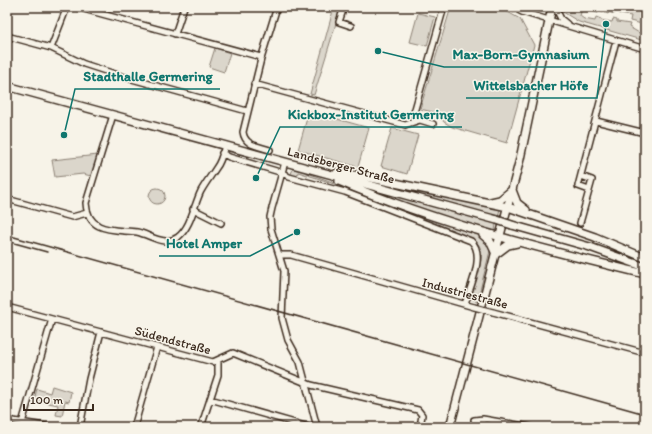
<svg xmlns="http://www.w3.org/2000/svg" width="652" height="434" viewBox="0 0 652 434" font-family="Itim,sans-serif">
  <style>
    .green { fill: #dbd6cb; stroke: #8b8074 }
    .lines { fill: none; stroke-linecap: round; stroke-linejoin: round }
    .street-casing { stroke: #3b2a1e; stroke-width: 8 }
    .secondary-casing { stroke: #3b2a1e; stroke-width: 10 }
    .street { stroke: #f7f3e8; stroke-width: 5 }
    .secondary { stroke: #f7f3e8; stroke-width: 7 }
    .rail { stroke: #3b2a1e; stroke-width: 1.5 }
    .street-bridge-casing { stroke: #3b2a1e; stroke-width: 8; stroke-linecap: butt }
    .secondary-bridge-casing { stroke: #3b2a1e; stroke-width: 10; stroke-linecap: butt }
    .street-bridge { stroke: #f7f3e8; stroke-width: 5 }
    .secondary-bridge { stroke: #f7f3e8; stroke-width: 7 }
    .labels { text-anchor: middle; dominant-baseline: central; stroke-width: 3; stroke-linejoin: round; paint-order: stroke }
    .street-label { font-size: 13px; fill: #3b2a1e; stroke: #f7f3e8 }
    .leader { fill: none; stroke: #0f766e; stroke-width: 1.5 }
    .callout-dot { fill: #0f766e; stroke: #f7f3e8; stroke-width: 1.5 }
    .callout-label { font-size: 14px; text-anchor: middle; font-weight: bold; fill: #0f766e; stroke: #f7f3e8; stroke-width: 3; stroke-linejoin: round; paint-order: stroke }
  </style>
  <rect width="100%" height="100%" fill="#f7f3e8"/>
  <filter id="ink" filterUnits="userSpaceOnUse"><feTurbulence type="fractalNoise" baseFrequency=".025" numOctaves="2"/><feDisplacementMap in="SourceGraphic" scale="8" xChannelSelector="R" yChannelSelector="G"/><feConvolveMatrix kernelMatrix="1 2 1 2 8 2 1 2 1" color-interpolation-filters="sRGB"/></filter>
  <g filter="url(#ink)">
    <path class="green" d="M334 7H341L314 95 310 94Z
      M451 7H499L520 19 534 45 507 143 452 127 444 122 437 113 420 109Z
      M558 7H645V22L643 21 642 24 630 21 631 16 620 14 615 11 614 14 609 12 608 14 599 10 598 13 582 8 580 16 584 19 595 21 596 17 601 19V20L612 22 613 19 617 20V22L630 24 629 27 641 34 642 30 645 31V41L579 22 563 12 559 13Z
      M418 13 435 17 427 46 410 42Z
      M215 48 230 53 224 72 209 67Z
      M309 111 369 128 358 167 298 150Z
      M392 128 418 135 407 174 381 166Z
      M98 155 91 176 83 174 55 177 52 160Z
      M293 169 302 171 484 237 491 247 477 302 470 298C470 281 493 254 474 240L329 182 298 172 297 177 290 176Z
      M361 179 499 208 500 209 498 217Z
      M361 186 496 224 495 231 492 233 390 198Z
      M149 196a8 8 0 1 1 16 0a8 8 0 1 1-16 0Z
      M52 386 71 392 69 402 65 401 62 416 56 415 58 405 34 400 37 389 50 393Z"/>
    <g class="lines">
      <g class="street-casing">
        <path id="street" d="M76 7 261 57
          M344 7 339 22 351 26
          M512 7 522 12 645 49
          M555 7 561 19 567 24
          M175 34 184 7
          M7 36 51 48 84 64 121 76 247 111
          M51 48 67 7
          M254 84 405 125 420 120 433 124
          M113 115 86 203C88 234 115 229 137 232 151 235 164 247 178 237 191 227 194 205 201 191 206 182 211 176 216 168 221 162 223 153 225 145
          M413 121V116L444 7
          M596 121 645 133
          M270 150C258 146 245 146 243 132L261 59 277 7
          M222 153 229 157 283 173 289 177 345 192 471 241C486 254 470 287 465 304
          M285 162 272 208 270 217 271 229 284 271 282 318 288 340 300 362 317 427
          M589 190 578 186 616 41
          M7 199 72 217 87 213
          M193 209 221 223
          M580 223 592 180 581 176
          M280 255H291L474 307
          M7 307 213 362 233 353 311 385 418 410 422 415 420 427
          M493 312 645 353
          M210 399 309 427
          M7 420 51 427
          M474 420 483 419 530 427
          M22 423 52 319
          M80 427 89 379 101 332
          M134 427 157 347
          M201 427 218 375V361
          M481 427 483 419"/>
      </g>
      <g class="secondary-casing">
        <path id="secondary" d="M7 86 497 220
          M337 173 362 176 508 207 595 237 645 258
          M339 181C437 223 541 249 645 274
          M512 190 517 203 526 210
          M491 202 500 200 512 190
          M512 225 590 247 645 267
          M483 235 490 241 496 254
          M496 254 508 245 517 243
          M450 427 520 159 552 7"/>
      </g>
      <use href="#street" class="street"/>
      <use href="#secondary" class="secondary"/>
      <path class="rail" d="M7 235 645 414
        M7 241 47 252"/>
      <g class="street-bridge-casing">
        <path id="street-bridge" d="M474 307 493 312"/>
      </g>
      <g class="secondary-bridge-casing">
        <path id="secondary-bridge" d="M497 220 512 225"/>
      </g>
      <use href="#street-bridge" class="street-bridge"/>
      <use href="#secondary-bridge" class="secondary-bridge"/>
    </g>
  </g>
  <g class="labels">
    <g class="street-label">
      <text transform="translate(341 165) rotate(15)">Landsberger Straße</text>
      <text transform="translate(465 293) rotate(15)">Industriestraße</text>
      <text transform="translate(173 340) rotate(15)">Südendstraße</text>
    </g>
  </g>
  <path class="leader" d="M378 51L444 67H597M64 135L75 89H220M606 24L597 98H466M256 178L280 127H462M297 232L250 256H159"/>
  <g class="callout-dot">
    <circle cx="378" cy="51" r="4"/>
    <circle cx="64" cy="135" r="4"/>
    <circle cx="606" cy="24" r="4"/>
    <circle cx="256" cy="178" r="4"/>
    <circle cx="297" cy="232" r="4"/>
  </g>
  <g class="callout-label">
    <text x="521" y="59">Max-Born-Gymnasium</text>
    <text x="148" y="81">Stadthalle Germering</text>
    <text x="531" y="90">Wittelsbacher Höfe</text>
    <text x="371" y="119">Kickbox-Institut Germering</text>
    <text x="204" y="248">Hotel Amper</text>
  </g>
  <rect width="652" height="434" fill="none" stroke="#f7f3e8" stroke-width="24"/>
  <rect x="12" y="12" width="628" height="410" fill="none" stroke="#3b2a1e" stroke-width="1.5" filter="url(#ink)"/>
  <path d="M24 404v6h69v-6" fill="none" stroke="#3b2a1e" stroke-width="2"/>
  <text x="30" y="404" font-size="12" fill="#3b2a1e" stroke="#f7f3e8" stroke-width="3" paint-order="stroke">100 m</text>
</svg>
